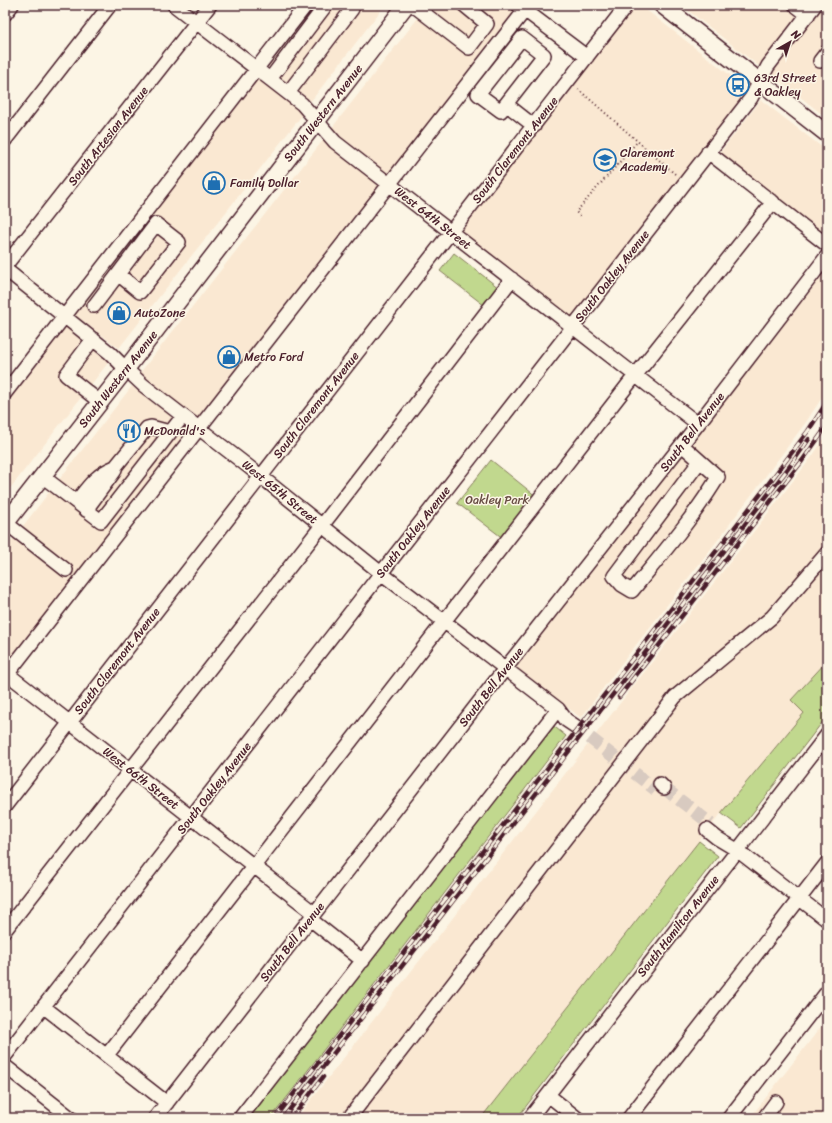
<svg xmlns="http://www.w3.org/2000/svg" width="832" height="1123" viewBox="0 0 832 1123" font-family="Sriracha,sans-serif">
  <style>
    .built { fill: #fae8d2 }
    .green { fill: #c1d88e; stroke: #867c5c }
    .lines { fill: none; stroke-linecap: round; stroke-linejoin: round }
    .minor-tunnel { stroke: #d8cac0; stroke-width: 13; stroke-dasharray: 13 6; stroke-linecap: butt }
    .minor-casing { stroke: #4a1f2b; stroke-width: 16 }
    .major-casing { stroke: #4a1f2b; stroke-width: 19 }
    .path { stroke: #4a1f2b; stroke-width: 2; stroke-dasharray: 1 3; stroke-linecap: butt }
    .minor { stroke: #fcf5e5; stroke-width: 13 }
    .major { stroke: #fcf5e5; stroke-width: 16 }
    .rail-casing { stroke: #4a1f2b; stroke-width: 4.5 }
    .rail { stroke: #fcf5e5; stroke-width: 3; stroke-dasharray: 9; stroke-linecap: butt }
    .labels { text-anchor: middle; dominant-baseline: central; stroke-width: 3; stroke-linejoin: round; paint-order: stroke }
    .poi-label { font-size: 12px; fill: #4a1f2b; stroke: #fcf5e5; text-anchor: start }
    .street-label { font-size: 12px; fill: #4a1f2b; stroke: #fcf5e5 }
    .park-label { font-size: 12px; fill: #684d44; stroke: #fcf5e5 }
  </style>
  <rect width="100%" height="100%" fill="#fcf5e5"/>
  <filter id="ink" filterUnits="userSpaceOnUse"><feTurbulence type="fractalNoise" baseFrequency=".025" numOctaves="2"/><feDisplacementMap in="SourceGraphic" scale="8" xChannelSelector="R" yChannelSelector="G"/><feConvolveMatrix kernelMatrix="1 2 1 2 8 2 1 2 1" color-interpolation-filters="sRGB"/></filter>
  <g filter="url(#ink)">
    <path class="built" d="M306 5H385L311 101 262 63Z
      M428 5H518L525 10 394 178 331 129Z
      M636 5H640L749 90 572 318 461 231Z
      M681 5H807L759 66Z
      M824 5H827V118L771 74Z
      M253 74 303 114 119 348 69 311Z
      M761 100 827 151V243L716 158Z
      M324 139 386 188 203 423 140 373Z
      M827 268V390L806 422 717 541 618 668 581 718 516 667Z
      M61 321 111 359 5 495V393Z
      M132 386 194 434 12 668 5 663V549Z
      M827 435V661L791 700 804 713 748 780 679 866 481 1118H297L811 458Z
      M827 1019V1118H750Z"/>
    <path class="green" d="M454 253 499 288 485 306 440 271Z
      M491 460 537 497 504 539 457 503Z
      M827 661V716L741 828 721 813 804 713 791 700Z
      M551 724 566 736 271 1118H245Z
      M699 841 718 856 517 1118H481Z"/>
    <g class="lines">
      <path class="minor-tunnel" d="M575 726 656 790
        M664 788 711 824"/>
      <g class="minor-casing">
        <path id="minor" d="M174 5 302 104 335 142 698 424
          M413 5 469 48 487 24 464 5
          M518 5 587 57
          M795 5 808 15
          M5 14 12 5
          M820 61 827 52
          M270 79 326 5
          M288 93 352 9 347 5
          M506 104 501 111 478 94 522 38 544 55 506 104 534 126
          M5 140 110 5
          M708 152 827 245
          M5 266 210 5
          M5 269 110 353 126 369 143 385 249 467 381 573 558 709 566 720 575 726
          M94 306 156 224 179 242 140 292 118 274
          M93 339 66 375 100 402
          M5 393 306 5
          M682 445 718 477C694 517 662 554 632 591L622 585 614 576 700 461
          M42 476 101 521 183 416
          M76 502C89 486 95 475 115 467
          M86 510 114 472 116 466 147 428 151 427 170 432
          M6 523 66 570
          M5 672 314 913
          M5 677 525 10
          M660 784 664 788
          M5 806 627 5
          M707 830 717 838 737 850 827 920
          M310 919 363 961
          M5 930 331 514 512 279
          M44 1007 167 1103
          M107 1055 627 386 773 202
          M5 1056 751 98 768 66 815 5
          M5 1066 71 1118
          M548 1095 577 1118
          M155 1118 497 679 698 424 827 256
          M240 1118 558 709
          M349 1118 675 697 772 617 827 553
          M530 1118 827 735
          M629 1118 827 863
          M729 1118 827 992
          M764 1118 776 1102"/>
      </g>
      <g class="major-casing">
        <path id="major" d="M662 5 827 134
          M5 524 126 369 406 5"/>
      </g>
      <path class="path" d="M578 89 675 174
        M580 216 576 212 638 141"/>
      <use href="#minor" class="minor"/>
      <use href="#major" class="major"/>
      <g class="rail-casing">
        <path id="rail" d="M619 697 802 461 827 426
          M275 1118 763 491 808 431 827 402
          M283 1118 438 920 790 466 809 439
          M292 1118 323 1077"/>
      </g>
      <use href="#rail" class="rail"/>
    </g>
  </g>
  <defs>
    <g id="bus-ring" transform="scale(1.15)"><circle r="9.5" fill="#fcf5e5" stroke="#1f6fb2" stroke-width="1.5"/><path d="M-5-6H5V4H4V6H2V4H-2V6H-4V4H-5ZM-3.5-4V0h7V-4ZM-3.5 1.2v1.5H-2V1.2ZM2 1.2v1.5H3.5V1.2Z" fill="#1f6fb2"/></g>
    <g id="school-ring" transform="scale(1.15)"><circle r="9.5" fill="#fcf5e5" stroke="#1f6fb2" stroke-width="1.5"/><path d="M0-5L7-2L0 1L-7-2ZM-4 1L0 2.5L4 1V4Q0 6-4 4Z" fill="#1f6fb2"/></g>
    <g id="shop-ring" transform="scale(1.15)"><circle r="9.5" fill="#fcf5e5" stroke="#1f6fb2" stroke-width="1.5"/><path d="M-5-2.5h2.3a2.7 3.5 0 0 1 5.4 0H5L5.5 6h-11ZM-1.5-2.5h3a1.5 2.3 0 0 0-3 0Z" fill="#1f6fb2"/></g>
    <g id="restaurant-ring" transform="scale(1.15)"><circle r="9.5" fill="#fcf5e5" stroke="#1f6fb2" stroke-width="1.5"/><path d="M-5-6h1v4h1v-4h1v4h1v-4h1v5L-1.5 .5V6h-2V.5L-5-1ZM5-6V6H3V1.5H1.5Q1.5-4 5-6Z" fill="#1f6fb2"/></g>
  </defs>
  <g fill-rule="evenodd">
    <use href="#bus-ring" x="738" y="85"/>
    <use href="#school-ring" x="605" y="160"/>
    <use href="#shop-ring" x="214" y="183"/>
    <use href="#shop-ring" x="119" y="313"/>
    <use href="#shop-ring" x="229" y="357"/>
    <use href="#restaurant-ring" x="129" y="431"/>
  </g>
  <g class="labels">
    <g class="poi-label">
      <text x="754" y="78">63rd Street<tspan x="754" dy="14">&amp; Oakley</tspan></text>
      <text x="620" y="153">Claremont<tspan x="620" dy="14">Academy</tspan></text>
      <text x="230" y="183">Family Dollar</text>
      <text x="134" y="313">AutoZone</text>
      <text x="244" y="357">Metro Ford</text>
      <text x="144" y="431">McDonald's</text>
    </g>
    <g class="street-label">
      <text transform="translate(323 113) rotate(-52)">South Western Avenue</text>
      <text transform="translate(108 136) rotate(-52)">South Artesian Avenue</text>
      <text transform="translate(515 150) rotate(-52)">South Claremont Avenue</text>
      <text transform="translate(433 218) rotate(38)">West 64th Street</text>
      <text transform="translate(612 276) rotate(-52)">South Oakley Avenue</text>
      <text transform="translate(118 379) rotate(-52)">South Western Avenue</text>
      <text transform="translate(316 405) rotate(-52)">South Claremont Avenue</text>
      <text transform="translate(692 432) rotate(-52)">South Bell Avenue</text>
      <text transform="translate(280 492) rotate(39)">West 65th Street</text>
      <text transform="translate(413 532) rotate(-52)">South Oakley Avenue</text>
      <text transform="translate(117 661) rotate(-52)">South Claremont Avenue</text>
      <text transform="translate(491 687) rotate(-52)">South Bell Avenue</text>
      <text transform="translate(141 778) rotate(38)">West 66th Street</text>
      <text transform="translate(214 788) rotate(-52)">South Oakley Avenue</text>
      <text transform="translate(678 926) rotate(-52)">South Hamilton Avenue</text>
      <text transform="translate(292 942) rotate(-52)">South Bell Avenue</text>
    </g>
    <g class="park-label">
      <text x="497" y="500">Oakley Park</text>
    </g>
  </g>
  <rect width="832" height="1123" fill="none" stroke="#fcf5e5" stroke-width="20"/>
  <rect x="10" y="10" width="812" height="1103" fill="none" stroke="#4a1f2b" stroke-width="1.5" filter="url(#ink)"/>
  <g transform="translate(790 42) rotate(39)" stroke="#fcf5e5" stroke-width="3" paint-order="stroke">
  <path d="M0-3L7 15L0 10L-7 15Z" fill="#4a1f2b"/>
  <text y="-6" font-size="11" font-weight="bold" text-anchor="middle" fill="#4a1f2b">N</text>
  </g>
</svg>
